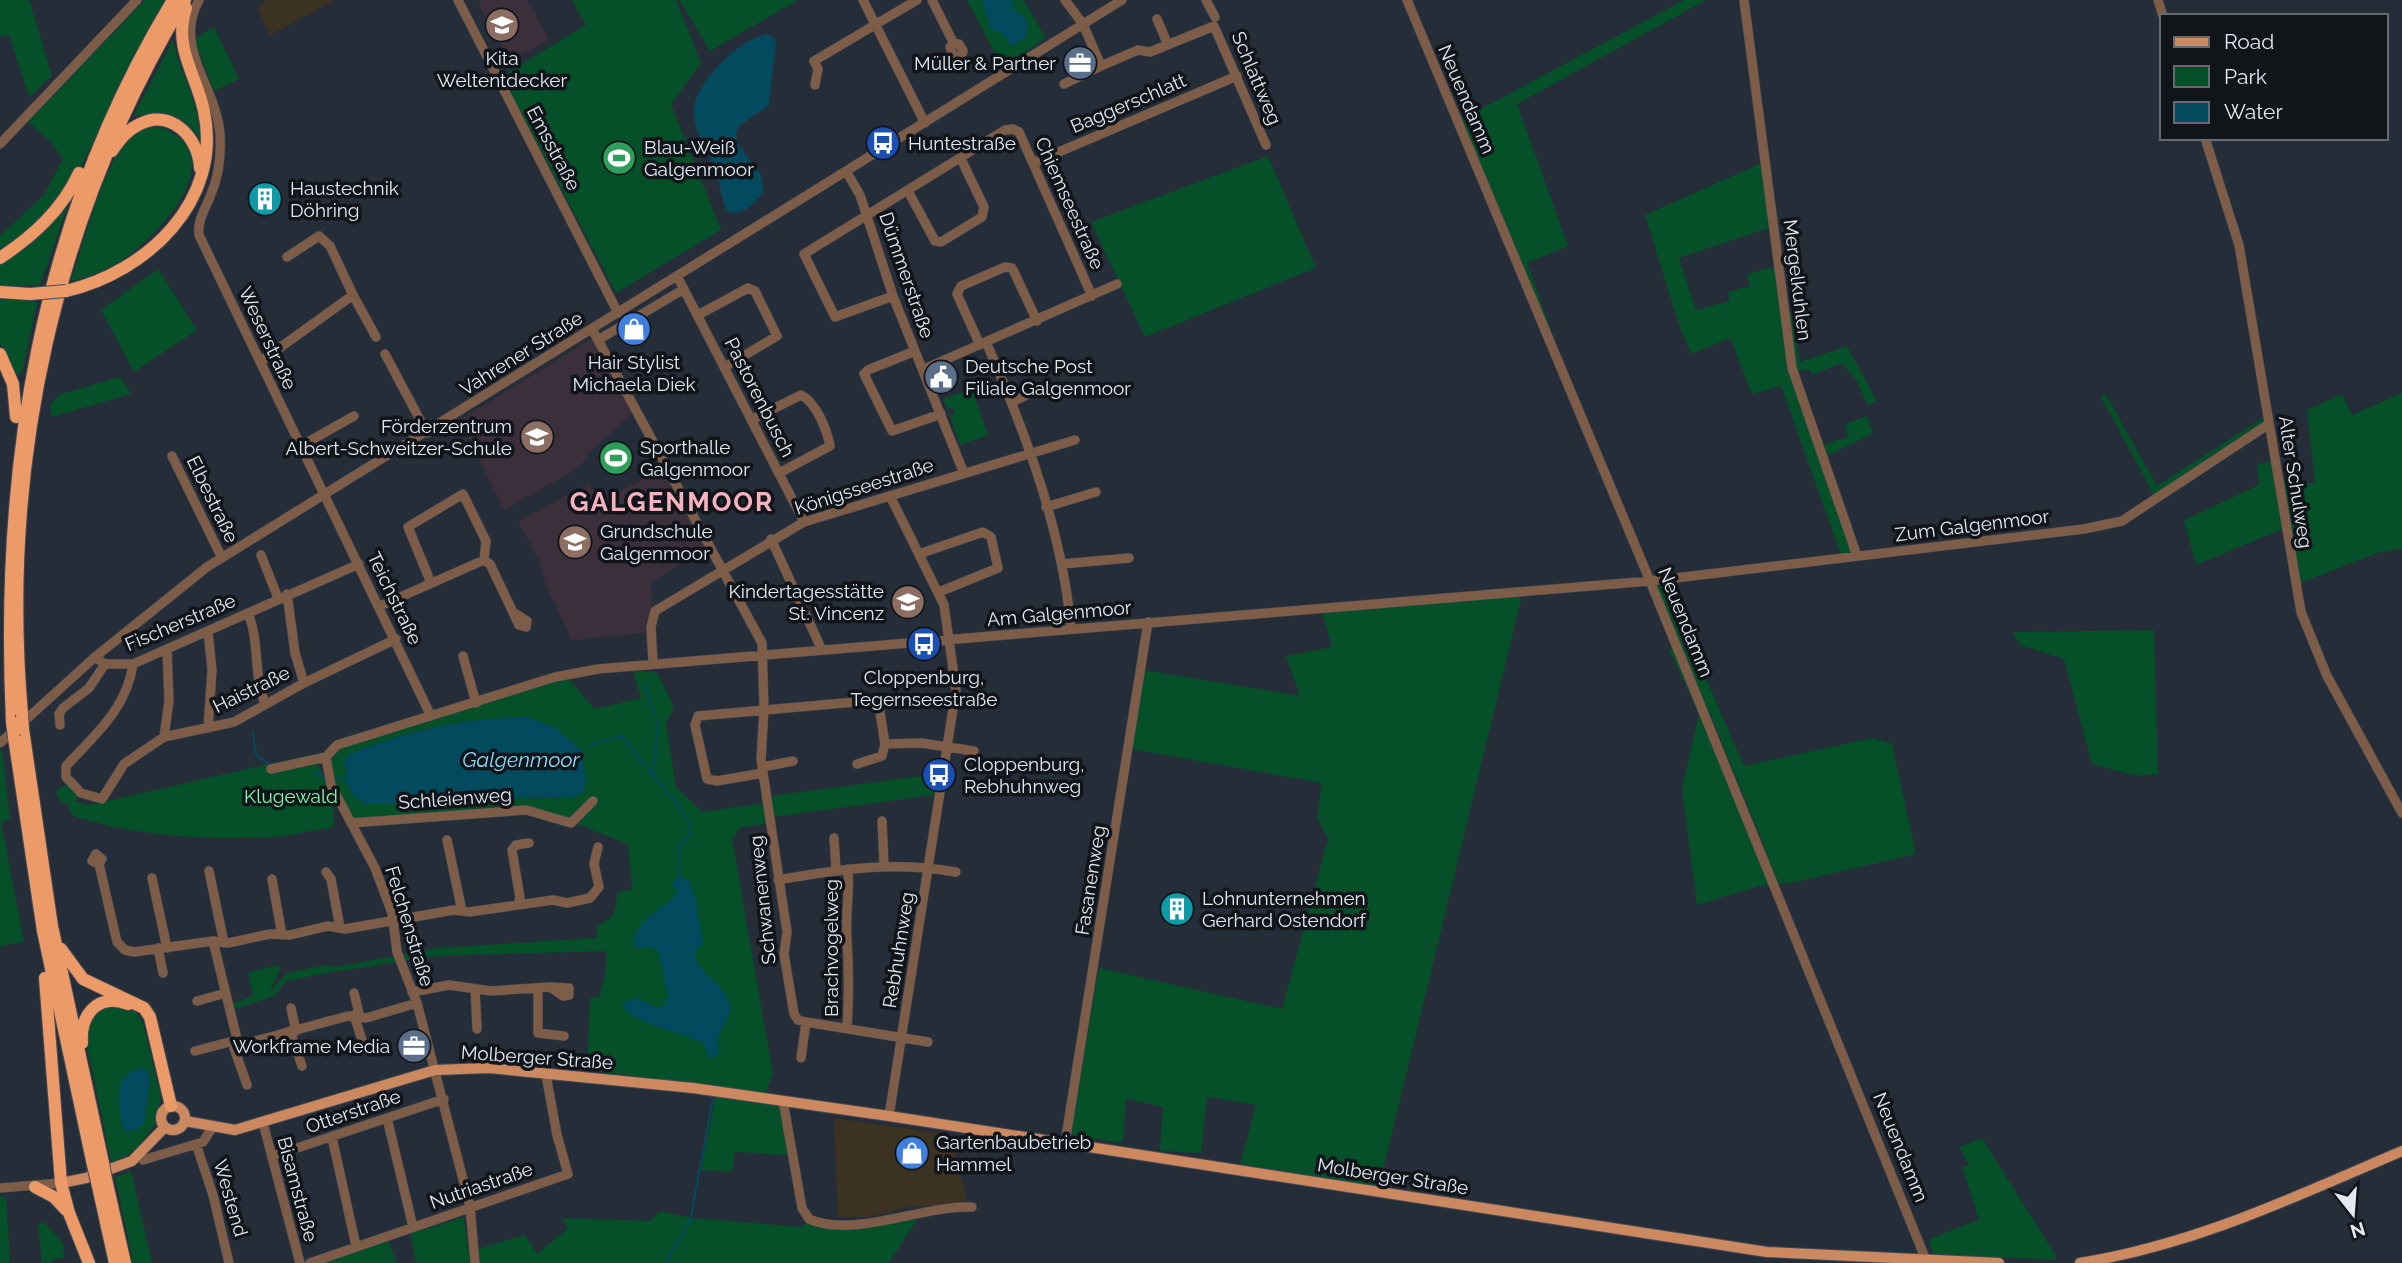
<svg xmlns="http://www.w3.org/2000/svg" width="2402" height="1263" viewBox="0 0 2402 1263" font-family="Raleway,sans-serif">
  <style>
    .commercial { fill: #3c3222 }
    .education { fill: #3c2f3c }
    .green { fill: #054f29; fill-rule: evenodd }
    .water { fill: #044a5f }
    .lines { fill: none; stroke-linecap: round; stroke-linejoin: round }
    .stream { stroke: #044a5f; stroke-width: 2 }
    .minor-casing { stroke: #434b56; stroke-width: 10 }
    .major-casing { stroke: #434b56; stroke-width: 12 }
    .highway-casing { stroke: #434b56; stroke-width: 14 }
    .minor { stroke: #7d5c48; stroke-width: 9 }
    .major { stroke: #cc8960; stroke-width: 10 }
    .highway { stroke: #ec9b68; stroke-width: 12 }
    .highway-bridge-casing { stroke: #434b56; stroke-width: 14; stroke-linecap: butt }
    .highway-bridge { stroke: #ec9b68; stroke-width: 12 }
    .labels { text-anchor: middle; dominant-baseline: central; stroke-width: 7; stroke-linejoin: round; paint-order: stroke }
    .poi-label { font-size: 19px; fill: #e3e8f1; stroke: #11151a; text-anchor: start }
    .street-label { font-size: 19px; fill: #e3e8f1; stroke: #11151a }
    .park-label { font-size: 19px; fill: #84f6ac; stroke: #11151a }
    .water-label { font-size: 21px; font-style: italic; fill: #8ad9f8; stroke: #11151a }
    .district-label { font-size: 26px; font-weight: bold; letter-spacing: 2px; fill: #f6b2bd; stroke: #11151a }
  </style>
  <rect width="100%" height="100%" fill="#252d39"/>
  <path class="commercial" d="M266 0H335L270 35 258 8Z
    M834 1118 952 1135 967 1203 910 1207 869 1217H838Z"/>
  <path class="education" d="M483 0H527L549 39 510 61 478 3Z
    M593 338 634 412 587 454V459L573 471 504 510 460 420Z
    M664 468 706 547 651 583 652 608 645 622 646 633 572 640 546 586 540 562 518 521 589 484 601 501Z"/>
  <path class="green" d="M0 0H29L52 76 29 97 9 35 0 37Z
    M145 0H165L71 186 60 200 0 255V236L44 195 63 159 51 142 28 122Z
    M572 0H676L701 63 671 104 721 230 616 293 502 76 586 25Z
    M679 0H798L710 51Z
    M967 0H1023L1046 38 1002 67Z
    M1684 0H1706L1517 104 1568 246 1527 263 1551 329 1548 331 1462 119Z
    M214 27 239 79 214 91 194 39Z
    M173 40C180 74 200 103 200 139 188 122 173 111 151 114 144 115 140 117 134 115Z
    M160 127C235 156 159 235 121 261 105 271 89 277 71 281 84 242 100 177 123 145 132 131 145 128 160 127Z
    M1268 156 1316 268 1145 337 1091 222Z
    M1762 163 1769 228 1679 258 1696 310 1730 301 1728 292 1750 286 1747 274 1770 268 1776 269 1783 315 1792 312 1800 362 1847 346 1877 401 1867 405 1857 381 1842 363 1812 375 1808 369 1797 372 1817 447 1848 437 1845 424 1867 416 1873 433 1821 459 1852 553 1841 555 1781 386 1752 394 1730 338 1691 354 1679 325 1645 215Z
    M63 208H67L40 285 0 286V263Z
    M158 269 197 330 134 372 101 310Z
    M0 298 37 302 22 373 19 375 14 373 0 343Z
    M120 377 131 394 52 417 50 405 58 395Z
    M972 389 988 435 960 445 950 415 955 414 953 407 947 409 943 399Z
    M2105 393 2157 486 2264 417 2266 423 2155 497 2101 397Z
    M2402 393V549L2377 553 2298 584 2290 526 2196 565 2184 520 2259 485 2257 465 2273 460 2286 483H2315L2307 410 2342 394 2352 415Z
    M1665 585 1744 766 1873 738 1892 744 1916 854 1796 882 1759 886 1697 905 1682 789 1699 714 1669 650 1679 645 1657 587ZM1710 713 1766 851 1758 855 1699 715Z
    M1519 592 1521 600 1379 1187 1240 1164 1256 1105 1207 1097 1201 1153 1160 1151 1163 1107 1126 1099 1123 1143 1070 1135 1099 968 1282 1009 1328 839 1317 818 1322 783 1131 749 1144 670 1300 696 1286 656 1332 647 1321 609Z
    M2154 630 2158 774 2136 776 2092 764 2064 659 2020 645 2012 632Z
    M633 670 657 673 674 707 666 724 676 787 702 812 765 803 768 823 740 828 732 839 773 1074 765 1094 587 1070 590 998 599 997 606 971V951L437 956 326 973 287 981 274 996 232 1010 231 1004 253 996 248 972 279 965 280 970 269 992 287 973 325 965 336 967 437 948 597 938 598 925C615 919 616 910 617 893L632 889 628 844 572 822 527 809 351 822 333 785 328 757 333 750 567 677 595 709 641 698ZM528 717 573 742 582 751 586 782 576 797 502 798 495 791H488L485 795 416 804H365L353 794 344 778 347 775 344 761 348 755C405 731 465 718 528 717Z
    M2 749 10 819 1 822 24 942 0 946V751Z
    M313 754C323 778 338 802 333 828 314 829 294 836 275 837 208 840 135 837 71 815L68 804 71 802 63 804 56 794 59 788 67 785 80 796 74 801 90 805Z
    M937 774 934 795 773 817 770 796Z
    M127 1006 136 1012 143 1023 161 1097 155 1125 149 1133 133 1152 111 1163 85 1035 93 1014 105 1007Z
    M716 1095 779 1104 790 1155 735 1152 732 1172 701 1170Z
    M1982 1138 2056 1256V1260L1933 1254 1929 1239 1979 1220 1962 1167 1969 1165 1959 1147Z
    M131 1171 152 1263H133L115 1177Z
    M0 1197H6L10 1263H0Z
    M660 1211 691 1218 800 1227 809 1222 817 1226 920 1215 889 1263H479L477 1249 525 1235 537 1254 568 1228 562 1218 650 1221Z
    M464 1217 470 1263H416L410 1234Z
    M44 1222 63 1243 64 1258 54 1259 50 1263H42L38 1225Z
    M388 1241 397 1263H323Z"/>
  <path class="water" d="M982 0H1011L1014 10 1027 19V37L1011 46 1004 35 990 28Z
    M768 34 776 40 769 105 740 125 736 132 737 143 761 175 764 191C755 203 743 217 728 212 721 200 721 188 717 175 711 153 692 133 694 108 697 81 741 37 768 34Z
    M528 717 556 728 582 751 586 782 584 791 576 797 502 798 495 791H488L486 795 416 804H365L353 795 344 778 347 775 344 761 348 755C405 731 465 718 528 717Z
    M679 876 689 881 695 897 703 944 694 952C698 978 726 979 731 1010L717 1039 719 1053 712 1058 708 1057 704 1044C680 1030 635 1026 622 1005L635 997 657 1008 664 1006 668 997 659 952 650 947 635 948 633 942C638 917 663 910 678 893L672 882Z
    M142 1068 147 1070 150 1080 144 1123 136 1130 125 1132C120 1119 115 1086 126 1075 130 1072 137 1070 142 1068Z"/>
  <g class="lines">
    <path class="stream" d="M645 685 658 724 653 775
      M253 733 256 754 269 765
      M592 745 621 736 682 810 689 823 690 835 680 845 679 876
      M315 773 326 778
      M335 779 344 778
      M672 1263 667 1260 690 1221 713 1099"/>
    <g class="minor-casing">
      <path id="minor" d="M199 0C172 48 217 86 220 135 221 154 219 176 211 194 206 208 197 220 199 235L431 716
        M458 0 618 313
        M863 0 925 123
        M932 0 954 44 950 47 953 55 961 58 963 51 959 44H954
        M1065 0 1083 24 1101 66 1138 50 1150 52 1214 26 1266 145
        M1206 0 1215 17
        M1407 0 1650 581 1926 1260
        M1744 0 1792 368 1857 556
        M2158 0 2163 16
        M1157 19 1168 45
        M1064 84 1101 66
        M815 85 818 69 814 61 917 0
        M2205 138 2239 245 2301 612 2327 676 2402 813
        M0 144 137 0
        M1033 163 1237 76
        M846 171 860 195 893 296 963 471
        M908 191 935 241 941 242 982 217 984 207 961 159
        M287 257 319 236 330 246 353 295
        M677 276 804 522
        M893 296 835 317 804 254 1005 130 1013 129 1019 132 1092 296
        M698 315 748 288 755 291 777 336 725 367
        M592 329 762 643 764 709 761 759 787 932 784 954 794 1014 798 1020 806 1022 928 1042
        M598 340 684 289
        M987 344C1026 434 1062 530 1071 628
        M980 345 957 294 961 286 1005 267 1012 268 1015 274 1037 321
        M915 351 868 370 864 374 892 431 941 414
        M385 354 427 433
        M260 362 353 295 376 337
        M924 369 1117 284
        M1012 402 1037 390
        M751 420 801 395C816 402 827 430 830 446L779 473
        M299 447 354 416
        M172 456 222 558
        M1046 507 1096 492
        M771 539 821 648
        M919 554 983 532 991 537 998 568 939 592
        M261 555 278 598
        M1062 564 1129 558
        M431 583 408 527 463 494 486 541 484 560
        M287 594 295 653 304 683
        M380 606 484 560 490 564 519 625 526 627 527 621 516 614
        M248 613C260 642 253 674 265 704
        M463 656 476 703
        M95 657 105 664H133L359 564
        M653 663 651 627 655 611 804 522 1075 440
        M878 700 903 698
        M60 725 59 714 63 708 89 688 105 664
        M208 728 212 670 208 631
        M164 737 169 701 167 650
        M0 743 95 657 207 567 1122 0
        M326 757 331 785 375 868 392 913 397 952 417 1003 470 1206 475 1263
        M857 764 882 756 885 744
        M762 767 793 761
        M271 769 326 757 337 745 555 677 598 669 1650 581 2084 529 2122 521 2269 424
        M763 773 717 781 707 779 695 725 698 716 878 700 885 744 921 743 974 751
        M66 777 81 793 102 799 124 764 164 737 234 722 304 683 396 639
        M66 777V766C96 734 127 708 133 664
        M882 821 884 865
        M351 823 526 810 571 823 593 801
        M834 838 836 870
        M447 840 462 911
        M99 864 102 859 96 854 92 861 99 864 117 942 125 950 134 952 213 941 228 943 270 934 290 935 328 926 345 929 454 910 469 912 553 900 567 903 590 898 599 887 594 864 598 847
        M209 871 224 943
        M326 872 331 879 340 928
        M152 878 167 948
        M272 879 282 935
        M778 880C840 869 893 861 956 872
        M518 904 520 898 512 850 516 845 529 843
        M213 941 238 1043 244 1044 348 1016 366 1018 417 1003
        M158 948 163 973
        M538 988V1033L564 1036
        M475 989 477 1029
        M412 992 449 985 491 991 550 987 563 996 569 995V988L550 987
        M354 993 360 1017
        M197 1001 226 993
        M291 1008 296 1031
        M354 1015 364 1046
        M847 1028C849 998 849 970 847 940 845 917 850 893 848 869
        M290 1031 302 1066
        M238 1043 234 1048 247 1085
        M195 1051 237 1040
        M801 1058 806 1022
        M783 1101 802 1208 809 1219C855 1239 922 1205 972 1207
        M889 1116 956 690 944 605 891 498
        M387 1118 413 1227
        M263 1123 300 1263
        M332 1137 356 1246
        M1065 1143 1148 622
        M196 1144 213 1195 229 1263
        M273 1156 444 1099
        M143 1160 203 1142 212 1128
        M0 1188 61 1183
        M310 1263 568 1174 557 1135 546 1075"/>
    </g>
    <g class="major-casing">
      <path id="major" d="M161 1118a12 12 0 1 1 24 0a12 12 0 1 1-24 0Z
        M185 1121 235 1130 435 1070 489 1068 693 1088 889 1116 1767 1252 1999 1263
        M61 1183 86 1178 132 1161 165 1127
        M2080 1263C2197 1244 2294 1197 2402 1151"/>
    </g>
    <g class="highway-casing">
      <path id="highway" d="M112 151C120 139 127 130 140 124 171 108 199 138 200 168
        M0 258C33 236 62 210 79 173
        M66 291C147 272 223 201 204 111 196 74 173 47 186 8
        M0 292 30 294
        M0 354 13 384 16 417
        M22 714C0 463 55 216 185 0
        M12 722C0 466 39 221 173 0
        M23 729 52 926 103 1163
        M14 737 43 931 93 1165
        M61 949 83 979 144 1008 150 1017 171 1106
        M45 978 61 1183 69 1213 89 1263
        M82 1043C80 1015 98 992 128 1004
        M106 1179 125 1263
        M97 1182 115 1263
        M35 1187 54 1197 66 1210"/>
    </g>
    <use href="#minor" class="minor"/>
    <use href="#major" class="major"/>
    <use href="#highway" class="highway"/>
    <g class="highway-bridge-casing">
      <path id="highway-bridge" d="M30 294 66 291
        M22 714 23 729
        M12 722 14 737
        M103 1163 106 1179
        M93 1165 97 1182"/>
    </g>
    <use href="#highway-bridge" class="highway-bridge"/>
  </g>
  <defs>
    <g id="school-disc" transform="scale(1.75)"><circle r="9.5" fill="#8d6e63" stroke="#11151a"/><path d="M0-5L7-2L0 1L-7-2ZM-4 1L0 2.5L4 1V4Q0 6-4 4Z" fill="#fff"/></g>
    <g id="office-disc" transform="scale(1.75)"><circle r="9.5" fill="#5c6f8a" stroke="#11151a"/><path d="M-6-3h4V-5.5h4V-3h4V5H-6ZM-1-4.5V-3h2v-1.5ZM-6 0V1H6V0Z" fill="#fff"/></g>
    <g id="bus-disc" transform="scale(1.75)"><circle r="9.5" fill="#1a4fb4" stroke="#11151a"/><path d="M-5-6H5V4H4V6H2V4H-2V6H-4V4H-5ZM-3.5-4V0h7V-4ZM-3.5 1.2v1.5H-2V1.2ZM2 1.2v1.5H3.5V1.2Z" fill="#fff"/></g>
    <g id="stadium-disc" transform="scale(1.75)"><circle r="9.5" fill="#2e9e5b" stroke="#11151a"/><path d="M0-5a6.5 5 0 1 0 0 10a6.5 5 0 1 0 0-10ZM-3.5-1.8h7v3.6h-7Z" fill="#fff"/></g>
    <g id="building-disc" transform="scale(1.75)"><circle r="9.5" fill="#0f9aa8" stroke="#11151a"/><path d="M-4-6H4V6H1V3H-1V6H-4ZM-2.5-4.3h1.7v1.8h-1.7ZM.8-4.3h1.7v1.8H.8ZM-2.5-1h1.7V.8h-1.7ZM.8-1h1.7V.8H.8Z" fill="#fff"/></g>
    <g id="shop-disc" transform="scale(1.75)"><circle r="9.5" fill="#3f7fe0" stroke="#11151a"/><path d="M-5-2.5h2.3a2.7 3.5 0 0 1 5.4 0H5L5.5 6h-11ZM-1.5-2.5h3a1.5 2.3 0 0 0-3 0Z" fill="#fff"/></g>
    <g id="civic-disc" transform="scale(1.75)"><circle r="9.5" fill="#5c6f8a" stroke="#11151a"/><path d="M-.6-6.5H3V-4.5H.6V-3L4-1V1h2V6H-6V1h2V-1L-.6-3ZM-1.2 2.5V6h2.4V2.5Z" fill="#fff"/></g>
  </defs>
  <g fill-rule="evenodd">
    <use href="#school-disc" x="502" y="25"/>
    <use href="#office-disc" x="1080" y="63"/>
    <use href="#bus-disc" x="883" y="143"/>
    <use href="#stadium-disc" x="619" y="158"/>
    <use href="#building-disc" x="265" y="199"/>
    <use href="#shop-disc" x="634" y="329"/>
    <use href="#civic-disc" x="941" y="377"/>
    <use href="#school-disc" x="537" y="437"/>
    <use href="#stadium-disc" x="616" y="458"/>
    <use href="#school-disc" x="575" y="542"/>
    <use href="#school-disc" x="908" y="602"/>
    <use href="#bus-disc" x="924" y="644"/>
    <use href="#bus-disc" x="939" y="775"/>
    <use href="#building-disc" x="1177" y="909"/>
    <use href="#office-disc" x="414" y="1046"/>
    <use href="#shop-disc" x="912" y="1153"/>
  </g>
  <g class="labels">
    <g class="poi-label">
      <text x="502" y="58" text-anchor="middle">Kita<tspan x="502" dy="22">Weltentdecker</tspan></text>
      <text x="1056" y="63" text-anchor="end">Müller &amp; Partner</text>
      <text x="908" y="143">Huntestraße</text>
      <text x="644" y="147">Blau-Weiß<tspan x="644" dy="22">Galgenmoor</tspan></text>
      <text x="290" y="188">Haustechnik<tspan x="290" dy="22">Döhring</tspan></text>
      <text x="634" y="362" text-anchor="middle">Hair Stylist<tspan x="634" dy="22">Michaela Diek</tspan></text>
      <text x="965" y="366">Deutsche Post<tspan x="965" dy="22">Filiale Galgenmoor</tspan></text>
      <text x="512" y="426" text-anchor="end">Förderzentrum<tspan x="512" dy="22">Albert-Schweitzer-Schule</tspan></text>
      <text x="640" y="447">Sporthalle<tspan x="640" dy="22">Galgenmoor</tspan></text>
      <text x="600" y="531">Grundschule<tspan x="600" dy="22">Galgenmoor</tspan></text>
      <text x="884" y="591" text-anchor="end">Kindertagesstätte<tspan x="884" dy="22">St. Vincenz</tspan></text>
      <text x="924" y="677" text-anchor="middle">Cloppenburg,<tspan x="924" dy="22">Tegernseestraße</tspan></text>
      <text x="964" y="764">Cloppenburg,<tspan x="964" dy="22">Rebhuhnweg</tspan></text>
      <text x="1202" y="898">Lohnunternehmen<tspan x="1202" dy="22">Gerhard Ostendorf</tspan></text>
      <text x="390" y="1046" text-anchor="end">Workframe Media</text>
      <text x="936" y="1142">Gartenbaubetrieb<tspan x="936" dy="22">Hammel</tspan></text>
    </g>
    <g class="street-label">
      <text transform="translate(1257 78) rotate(67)">Schlattweg</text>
      <text transform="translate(1467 99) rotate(67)">Neuendamm</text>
      <text transform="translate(1128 103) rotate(-23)">Baggerschlatt</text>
      <text transform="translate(554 148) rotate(62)">Emsstraße</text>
      <text transform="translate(1070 203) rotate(66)">Chiemseestraße</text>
      <text transform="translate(907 275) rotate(71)">Dümmerstraße</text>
      <text transform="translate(1798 280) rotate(83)">Mergelkuhlen</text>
      <text transform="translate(268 338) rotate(65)">Weserstraße</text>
      <text transform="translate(521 353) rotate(-32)">Vahrener Straße</text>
      <text transform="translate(760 397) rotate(63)">Pastorenbusch</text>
      <text transform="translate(2296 482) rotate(81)">Alter Schulweg</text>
      <text transform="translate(864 486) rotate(-18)">Königsseestraße</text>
      <text transform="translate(213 499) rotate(64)">Elbestraße</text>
      <text transform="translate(1972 525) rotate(-7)">Zum Galgenmoor</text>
      <text transform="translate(395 598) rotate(64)">Teichstraße</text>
      <text transform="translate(1059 613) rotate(-5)">Am Galgenmoor</text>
      <text transform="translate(180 622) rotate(-23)">Fischerstraße</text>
      <text transform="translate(1686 622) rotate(68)">Neuendamm</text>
      <text transform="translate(251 689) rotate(-26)">Haistraße</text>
      <text transform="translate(455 798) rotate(-4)">Schleienweg</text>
      <text transform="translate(1090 880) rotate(-81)">Fasanenweg</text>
      <text transform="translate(762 900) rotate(-96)">Schwanenweg</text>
      <text transform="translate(410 926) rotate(73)">Felchenstraße</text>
      <text transform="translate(831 948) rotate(-90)">Brachvogelweg</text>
      <text transform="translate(898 950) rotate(-81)">Rebhuhnweg</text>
      <text transform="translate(537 1057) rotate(4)">Molberger Straße</text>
      <text transform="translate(353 1111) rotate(-19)">Otterstraße</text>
      <text transform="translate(1901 1147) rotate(68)">Neuendamm</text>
      <text transform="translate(1393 1176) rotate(9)">Molberger Straße</text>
      <text transform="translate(481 1185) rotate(-19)">Nutriastraße</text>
      <text transform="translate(298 1189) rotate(75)">Bisamstraße</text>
      <text transform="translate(231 1198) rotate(74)">Westend</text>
    </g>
    <g class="park-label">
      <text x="291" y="796">Klugewald</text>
    </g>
    <g class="water-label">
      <text x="521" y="759">Galgenmoor</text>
    </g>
    <g class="district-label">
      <text x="672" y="502">GALGENMOOR</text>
    </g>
  </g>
  <rect x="2160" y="14" width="228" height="126" fill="#11151a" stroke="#656970" stroke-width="2"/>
  <rect x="2174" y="37" width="35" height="10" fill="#cc8960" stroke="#656970" stroke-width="2"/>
  <text x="2224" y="49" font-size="21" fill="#e3e8f1">Road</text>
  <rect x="2174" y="66" width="35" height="21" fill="#054f29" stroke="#656970" stroke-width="2"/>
  <text x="2224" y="84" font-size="21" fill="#e3e8f1">Park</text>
  <rect x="2174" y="102" width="35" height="21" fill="#044a5f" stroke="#656970" stroke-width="2"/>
  <text x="2224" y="119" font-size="21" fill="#e3e8f1">Water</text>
  <g transform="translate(2353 1214) rotate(163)" stroke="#11151a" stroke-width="5" paint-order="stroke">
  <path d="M0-5L12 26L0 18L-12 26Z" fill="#e3e8f1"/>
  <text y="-10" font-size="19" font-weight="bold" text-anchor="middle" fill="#e3e8f1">N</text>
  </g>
</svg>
